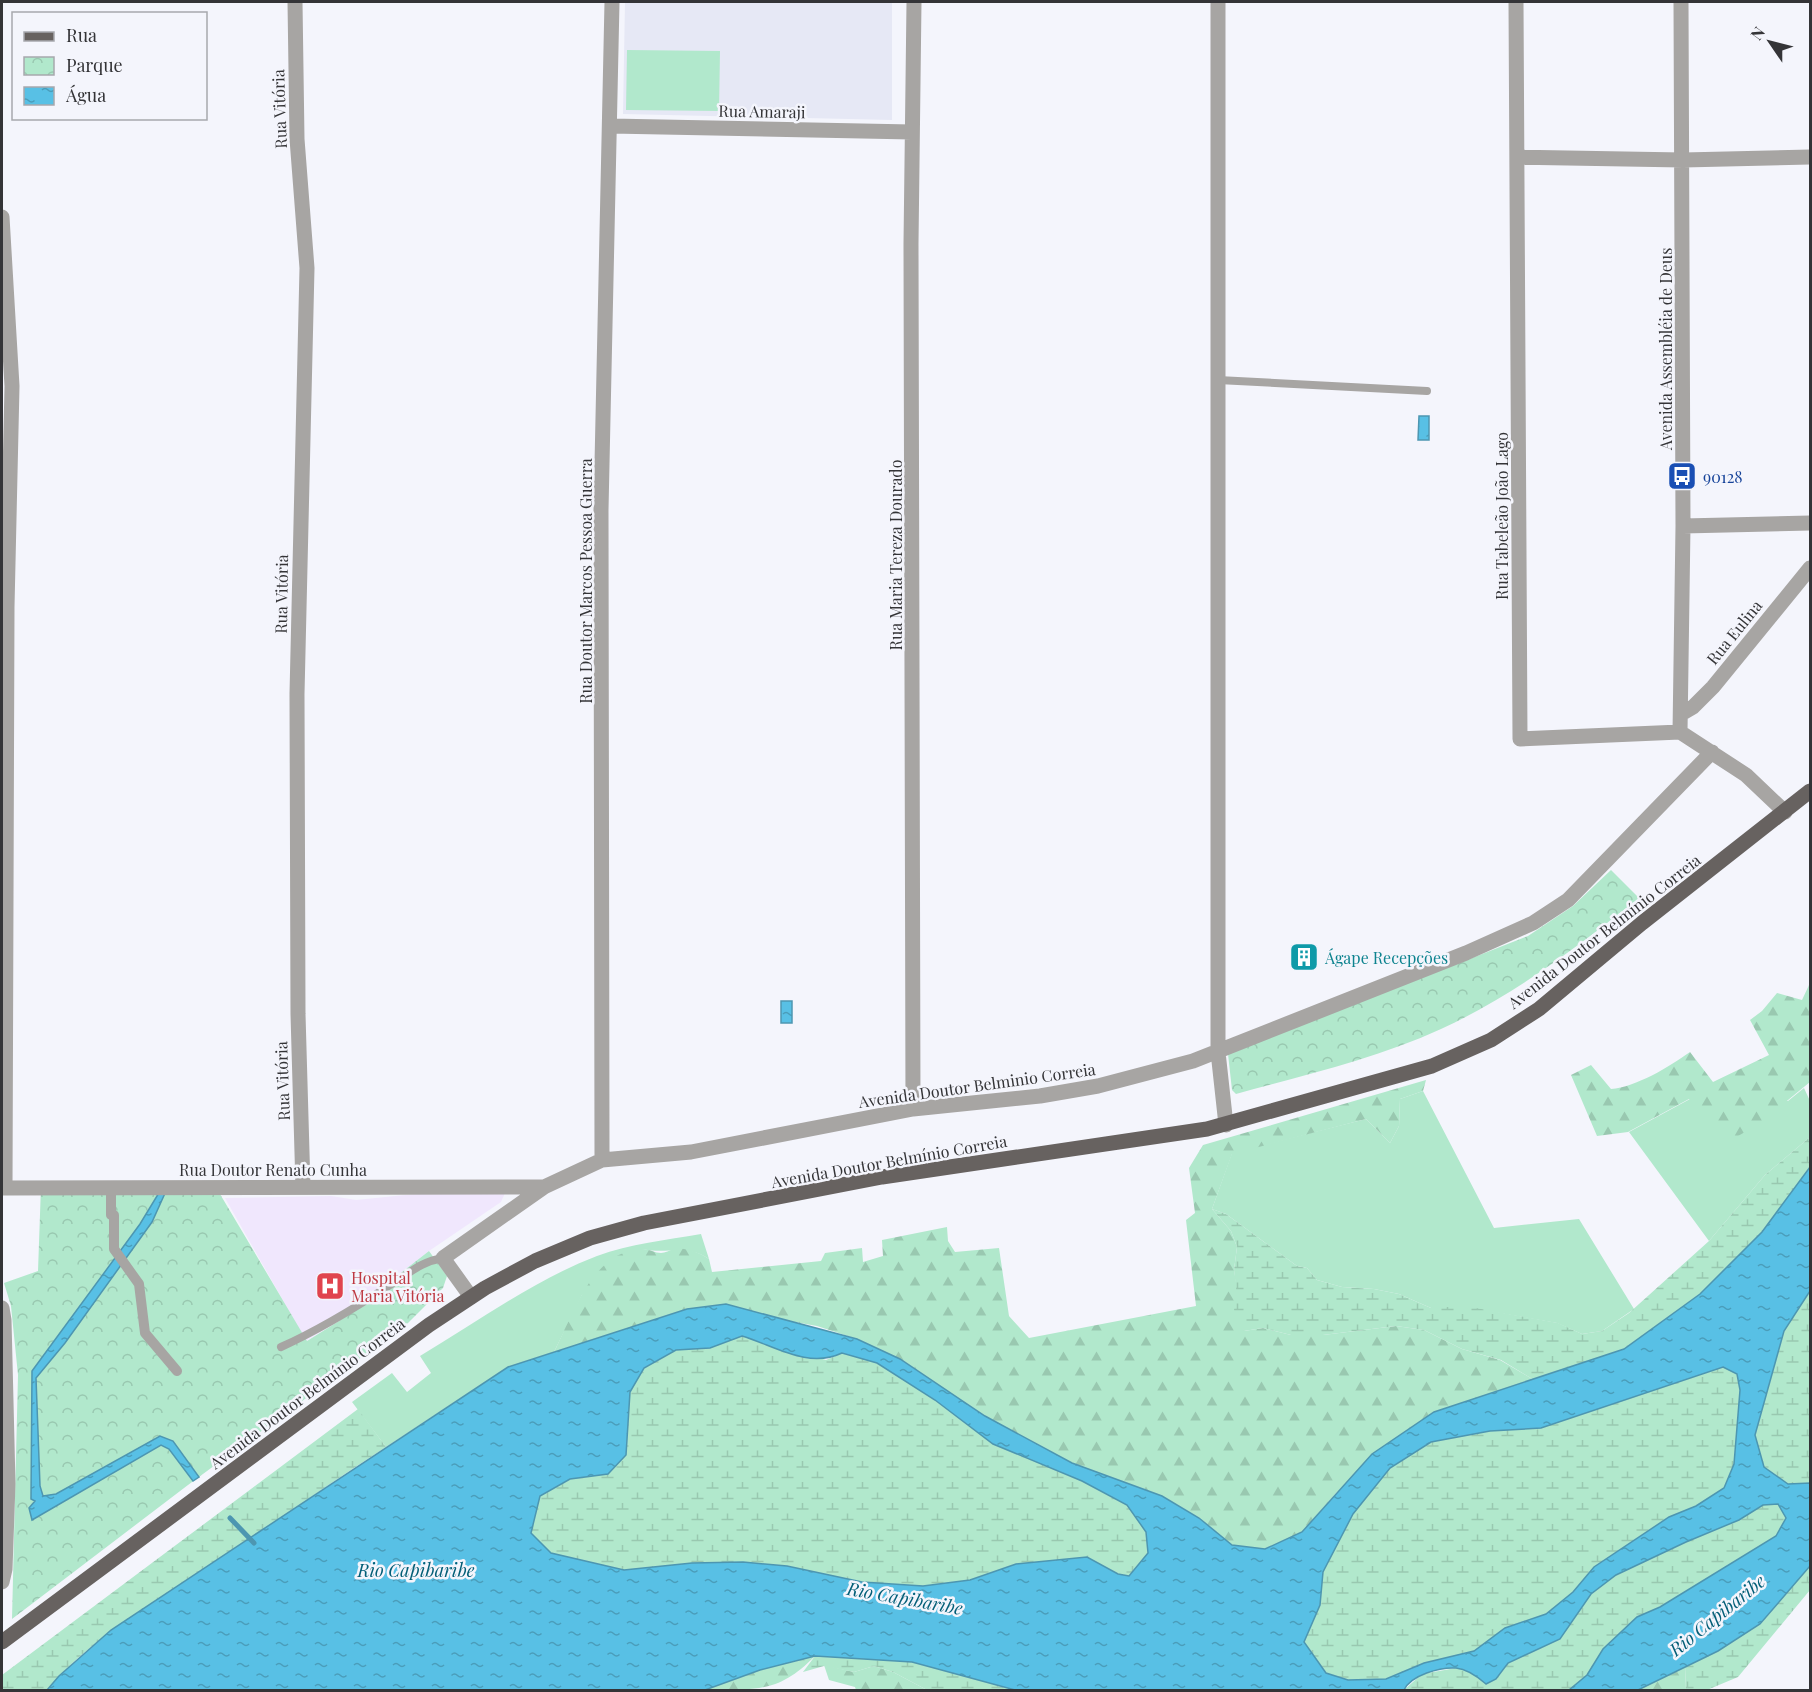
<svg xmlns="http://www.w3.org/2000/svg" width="1812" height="1692" viewBox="0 0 1812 1692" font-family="'Playfair Display',serif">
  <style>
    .built { fill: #e6e8f5 }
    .medical { fill: #f0e7fd }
    .grass { fill: #b1e8cc }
    .forest { fill: url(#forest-firs) }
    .wetland { fill: url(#wetland-marsh) }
    .park { fill: url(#park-crowns) }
    .water { fill: url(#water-ripples); stroke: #4d96b1; stroke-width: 1.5; fill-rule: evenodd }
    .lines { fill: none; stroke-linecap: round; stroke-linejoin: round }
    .stream { stroke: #4d96b1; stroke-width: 5 }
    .service { stroke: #a7a5a3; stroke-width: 8 }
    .pedestrian { stroke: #a7a5a3; stroke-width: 10 }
    .minor { stroke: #a7a5a3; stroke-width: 15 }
    .primary { stroke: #676260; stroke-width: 15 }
    .labels { text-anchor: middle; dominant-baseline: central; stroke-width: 5; stroke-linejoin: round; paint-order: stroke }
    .street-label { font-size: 16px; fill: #343437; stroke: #f4f5fc }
    .transit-label { font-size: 16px; fill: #164399; stroke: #f4f5fc; text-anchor: start }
    .culture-label { font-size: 16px; fill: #0d838f; stroke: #f4f5fc; text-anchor: start }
    .health-label { font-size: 16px; fill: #be3a42; stroke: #f4f5fc; text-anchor: start }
    .water-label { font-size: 18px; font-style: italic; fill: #035e77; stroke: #f4f5fc }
  </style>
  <defs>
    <pattern id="forest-firs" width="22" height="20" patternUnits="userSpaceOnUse" patternTransform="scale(1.5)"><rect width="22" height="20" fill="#b1e8cc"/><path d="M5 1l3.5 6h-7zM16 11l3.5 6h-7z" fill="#99c8b0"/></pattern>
    <pattern id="wetland-marsh" width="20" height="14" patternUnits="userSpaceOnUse" patternTransform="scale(1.5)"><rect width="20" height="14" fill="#b1e8cc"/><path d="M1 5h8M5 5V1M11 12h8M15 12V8" fill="none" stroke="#99c8b0"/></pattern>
    <pattern id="park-crowns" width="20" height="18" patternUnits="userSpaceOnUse" patternTransform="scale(1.5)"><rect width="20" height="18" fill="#b1e8cc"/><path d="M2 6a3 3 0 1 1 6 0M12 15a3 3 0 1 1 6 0" fill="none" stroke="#99c8b0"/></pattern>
    <pattern id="water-ripples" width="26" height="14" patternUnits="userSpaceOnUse" patternTransform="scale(1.5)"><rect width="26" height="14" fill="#58c0e5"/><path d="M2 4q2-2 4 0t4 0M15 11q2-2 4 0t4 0" fill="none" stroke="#4a9dba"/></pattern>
  </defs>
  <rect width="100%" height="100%" fill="#f4f5fc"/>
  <path class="built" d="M625 2H892V120L623 114Z"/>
  <path class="medical" d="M505 1193 501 1202 429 1251 339 1321 306 1341 225 1198 331 1196 356 1200 415 1194Z"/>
  <path class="grass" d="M627 50 720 51 719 111 626 110Z
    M1804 1088 1810 1101V1137L1765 1175 1709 1241 1629 1132 1690 1099 1788 1101Z
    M1423 1091 1494 1228 1579 1219 1634 1309 1602 1331 1582 1334 1557 1323 1488 1311 1431 1308 1399 1294 1374 1289 1342 1287 1317 1280 1307 1268 1297 1266 1226 1214 1212 1209 1232 1153 1366 1119 1390 1143 1399 1126 1400 1099Z
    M701 1234 709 1259C685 1243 668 1255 643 1249L582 1295 554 1352 508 1367 386 1447 352 1402 392 1373 407 1392 431 1373 420 1356C477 1322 534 1280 597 1256 630 1244 666 1240 701 1234Z"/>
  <path class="forest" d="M1810 983V1082L1759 1124 1731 1140 1689 1099 1628 1132 1597 1136 1571 1075 1591 1065 1611 1089C1636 1087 1669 1067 1690 1052L1713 1082 1769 1055 1750 1020 1762 1011 1777 993 1802 1000Z
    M1426 1080 1423 1091 1400 1099 1399 1126 1390 1143 1366 1119 1232 1154 1212 1209 1231 1231 1237 1247 1234 1270 1244 1331 1263 1328 1291 1335H1323L1396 1326 1424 1330 1462 1349 1500 1360 1534 1380 1434 1412 1337 1492 1302 1532 1265 1549 1232 1545 1199 1518 1162 1496 1072 1463 985 1416 900 1359 857 1339 817 1326 772 1318 726 1304 687 1309 554 1352C573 1315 592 1250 643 1249 649 1249 655 1253 661 1253 665 1253 670 1250 674 1249 685 1247 700 1253 709 1259L712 1272 821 1261 825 1253 862 1248 863 1262 883 1256 882 1240 947 1227 948 1241 955 1252 999 1248 1009 1316 1029 1338 1196 1306 1186 1220 1195 1213 1189 1168 1203 1145Z
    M815 1656C780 1692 758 1690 705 1690L760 1670Z
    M824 1665 854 1672 874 1666 893 1672 927 1690H856L855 1687 829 1680Z
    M1685 1666 1686 1690H1638Z"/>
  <path class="wetland" d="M1810 1137V1167L1762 1232 1700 1294 1624 1349 1534 1380 1501 1360 1462 1349 1424 1330 1396 1326 1323 1335H1291L1263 1328 1244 1331 1234 1310 1237 1296 1234 1270 1237 1247 1231 1231 1212 1209 1226 1214 1297 1266 1307 1268 1317 1280 1342 1287 1374 1289 1399 1294 1431 1308 1465 1306 1558 1323 1582 1334 1602 1331 1629 1313 1709 1241 1765 1175Z
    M1810 1291V1483L1788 1484 1763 1467 1755 1435 1784 1331Z
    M742 1336 826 1360 842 1353 877 1363 935 1400 993 1444 1082 1481 1128 1505 1146 1532 1148 1553 1130 1576 1118 1574 1087 1557 1016 1564 970 1580 923 1586 862 1582 787 1566 743 1562 692 1563 624 1570 551 1553 531 1533 540 1495 570 1479 608 1474 626 1455 630 1392 644 1368 676 1350 710 1348Z
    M1723 1367 1737 1374 1740 1390 1734 1464 1724 1488 1696 1506 1669 1517 1594 1567 1573 1592 1546 1614 1505 1628 1474 1651 1424 1663 1386 1679 1348 1680 1326 1673 1304 1642 1320 1605 1323 1572 1353 1514 1390 1468 1431 1442 1490 1431 1541 1428Z
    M358 1409 386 1447C325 1486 266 1529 206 1570 150 1607 90 1638 47 1690H2V1675Z
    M1778 1504 1786 1518 1776 1536 1660 1607 1637 1617 1603 1649 1587 1675 1569 1690H1404L1422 1674 1456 1668 1496 1679 1508 1663 1560 1639 1591 1594 1616 1575 1686 1542 1739 1520 1763 1505Z
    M1810 1566V1590L1738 1677 1707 1690H1686L1685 1666 1718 1651 1760 1624Z
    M815 1656 912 1662 1015 1690H927L893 1672 874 1666 854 1672 824 1666 803 1672Z"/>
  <path class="park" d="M1611 870 1639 898C1577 947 1513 996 1441 1029 1376 1059 1304 1075 1236 1094L1232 1090 1228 1054 1528 936 1573 906Z
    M41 1186 217 1189 307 1341 339 1321 429 1251 447 1276 443 1288 408 1323 188 1485 12 1619 18 1375 11 1306 4 1283 38 1271Z"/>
  <path class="water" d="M1419 416H1429V440H1418Z
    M781 1001H792V1023H781Z
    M1810 1167V1291L1784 1331 1755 1435 1764 1467 1788 1484 1810 1483V1566L1760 1624 1718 1651 1638 1690H1569L1587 1675 1603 1649 1637 1617 1660 1607 1776 1536 1786 1518 1778 1504 1763 1505 1739 1520 1686 1542 1616 1575 1591 1594 1560 1639 1508 1663 1496 1679 1486 1684C1478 1677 1467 1669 1456 1668 1440 1667 1411 1675 1404 1690H1015L912 1662 815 1656 760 1670 705 1690H47L59 1676 111 1630 508 1367 687 1309 726 1304 857 1339 900 1359 985 1416 1072 1463 1162 1496 1199 1518 1232 1545 1265 1549 1302 1532 1372 1454 1434 1412 1624 1349 1700 1294 1762 1232ZM742 1336C775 1346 808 1369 842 1353L877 1363 935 1400 993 1444 1082 1481 1127 1505 1146 1532 1148 1553 1129 1576 1118 1574 1087 1557 1016 1564 970 1580 923 1586 862 1582 787 1566 743 1562 692 1563 624 1570 551 1553 531 1533 540 1496 570 1479 608 1474 626 1455 630 1392 644 1368 676 1350 710 1348ZM1723 1367 1737 1374 1740 1390 1734 1464 1724 1488 1696 1506 1669 1517 1594 1567 1573 1592 1546 1614 1505 1628 1474 1651 1424 1663 1386 1679 1348 1680 1326 1673 1304 1642 1320 1605 1323 1572 1353 1514 1390 1468 1431 1442 1490 1431 1541 1428Z
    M160 1191H166L152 1222 65 1343 36 1378 40 1486 43 1496 56 1494 160 1436 173 1441 199 1477 193 1481 169 1449 161 1445 32 1520 29 1508 35 1501 31 1499 32 1371 140 1224Z"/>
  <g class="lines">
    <path class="stream" d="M230 1518 254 1543"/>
    <path class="service" d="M1218 380 1427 391
      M281 1347C319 1330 355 1308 390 1285 410 1273 420 1262 443 1258"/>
    <path class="pedestrian" d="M111 1215V1187
      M114 1215V1249L139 1284 145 1333 177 1371"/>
    <path class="minor" d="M295 2 297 139 307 268 297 694 298 1014 303 1187
      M1218 2V1052L1226 1125
      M1516 2 1520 739 1680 732 1746 775 1785 812
      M611 126 912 132
      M1517 157 1683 160 1810 157
      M2 217 12 386 7 607 5 1188
      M1683 526 1810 523
      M1681 714 1693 707 1713 687 1810 568
      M1680 732 1683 526 1681 2
      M913 1109 911 243 914 2
      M602 1160 601 510 612 2
      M2 1188 544 1187
      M471 1297 443 1258 544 1187 602 1160 691 1152 913 1109 1040 1096 1098 1086 1193 1061 1466 953 1533 923 1568 900 1712 752
      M2 1308 4 1320 8 1484 5 1569 2 1582"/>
    <path class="primary" d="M2 1642 429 1325 485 1288 535 1261 590 1238 644 1223 882 1177 1207 1129 1432 1066 1491 1040 1539 1009 1642 923 1810 791"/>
  </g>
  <defs>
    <g id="bus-square" transform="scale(1.5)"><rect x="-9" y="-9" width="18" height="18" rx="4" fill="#1a4fb4" stroke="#f4f5fc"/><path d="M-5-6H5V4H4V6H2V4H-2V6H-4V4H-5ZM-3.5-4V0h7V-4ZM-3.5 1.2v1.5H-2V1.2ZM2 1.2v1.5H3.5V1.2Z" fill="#fff"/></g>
    <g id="building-square" transform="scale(1.5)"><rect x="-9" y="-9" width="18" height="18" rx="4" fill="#0f9aa8" stroke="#f4f5fc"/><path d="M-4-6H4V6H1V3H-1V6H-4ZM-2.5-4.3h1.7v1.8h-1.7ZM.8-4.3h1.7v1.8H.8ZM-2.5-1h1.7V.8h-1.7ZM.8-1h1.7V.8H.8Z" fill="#fff"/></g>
    <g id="hospital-square" transform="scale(1.5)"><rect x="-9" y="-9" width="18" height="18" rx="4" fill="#e0444e" stroke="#f4f5fc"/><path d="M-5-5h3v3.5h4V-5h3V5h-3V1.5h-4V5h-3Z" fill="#fff"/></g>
  </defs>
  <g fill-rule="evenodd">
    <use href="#bus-square" x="1682" y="476"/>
    <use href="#building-square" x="1304" y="957"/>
    <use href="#hospital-square" x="330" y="1286"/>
  </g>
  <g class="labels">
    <g class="street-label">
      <text transform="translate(279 109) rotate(-92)">Rua Vitória</text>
      <text transform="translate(762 111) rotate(1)">Rua Amaraji</text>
      <text transform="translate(1665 349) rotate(-90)">Avenida Assembléia de Deus</text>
      <text transform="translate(1501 516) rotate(-90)">Rua Tabeleão João Lago</text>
      <text transform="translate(895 555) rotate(-90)">Rua Maria Tereza Dourado</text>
      <text transform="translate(585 581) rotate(-90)">Rua Doutor Marcos Pessoa Guerra</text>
      <text transform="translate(281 594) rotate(-89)">Rua Vitória</text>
      <text transform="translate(1734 632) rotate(-51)">Rua Eulina</text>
      <text transform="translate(1604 931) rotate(-38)">Avenida Doutor Belmínio Correia</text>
      <text transform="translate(282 1081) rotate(-92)">Rua Vitória</text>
      <text transform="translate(977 1085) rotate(-8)">Avenida Doutor Belminio Correia</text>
      <text transform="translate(889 1161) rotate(-10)">Avenida Doutor Belmínio Correia</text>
      <text x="273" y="1169">Rua Doutor Renato Cunha</text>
      <text transform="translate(307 1393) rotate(-37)">Avenida Doutor Belmínio Correia</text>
    </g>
    <g class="transit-label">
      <text x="1703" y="476">90128</text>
    </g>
    <g class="culture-label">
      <text x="1325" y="957">Ágape Recepções</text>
    </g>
    <g class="health-label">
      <text x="351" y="1277">Hospital<tspan x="351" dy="18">Maria Vitória</tspan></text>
    </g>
    <g class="water-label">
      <text x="416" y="1570">Rio Capibaribe</text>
      <text transform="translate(905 1598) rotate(10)">Rio Capibaribe</text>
      <text transform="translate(1717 1615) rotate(-39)">Rio Capibaribe</text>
    </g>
  </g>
  <rect width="1812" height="1692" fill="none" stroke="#343437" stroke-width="6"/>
  <rect x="12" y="12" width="195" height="108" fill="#f4f5fc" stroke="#a7a8ad" stroke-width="1.5"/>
  <rect x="24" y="32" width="30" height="9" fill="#676260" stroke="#a7a8ad" stroke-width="1.5"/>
  <text x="66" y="42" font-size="18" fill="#343437">Rua</text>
  <rect x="24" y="57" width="30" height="18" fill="url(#park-crowns)" stroke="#a7a8ad" stroke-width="1.5"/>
  <text x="66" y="72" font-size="18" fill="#343437">Parque</text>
  <rect x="24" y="87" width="30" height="18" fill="url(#water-ripples)" stroke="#a7a8ad" stroke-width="1.5"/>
  <text x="66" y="102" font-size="18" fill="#343437">Água</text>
  <g transform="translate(1770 42) rotate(305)" stroke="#f4f5fc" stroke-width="4.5" paint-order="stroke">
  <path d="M0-4.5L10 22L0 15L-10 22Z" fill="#343437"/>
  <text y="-9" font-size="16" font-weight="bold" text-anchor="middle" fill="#343437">N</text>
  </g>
</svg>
